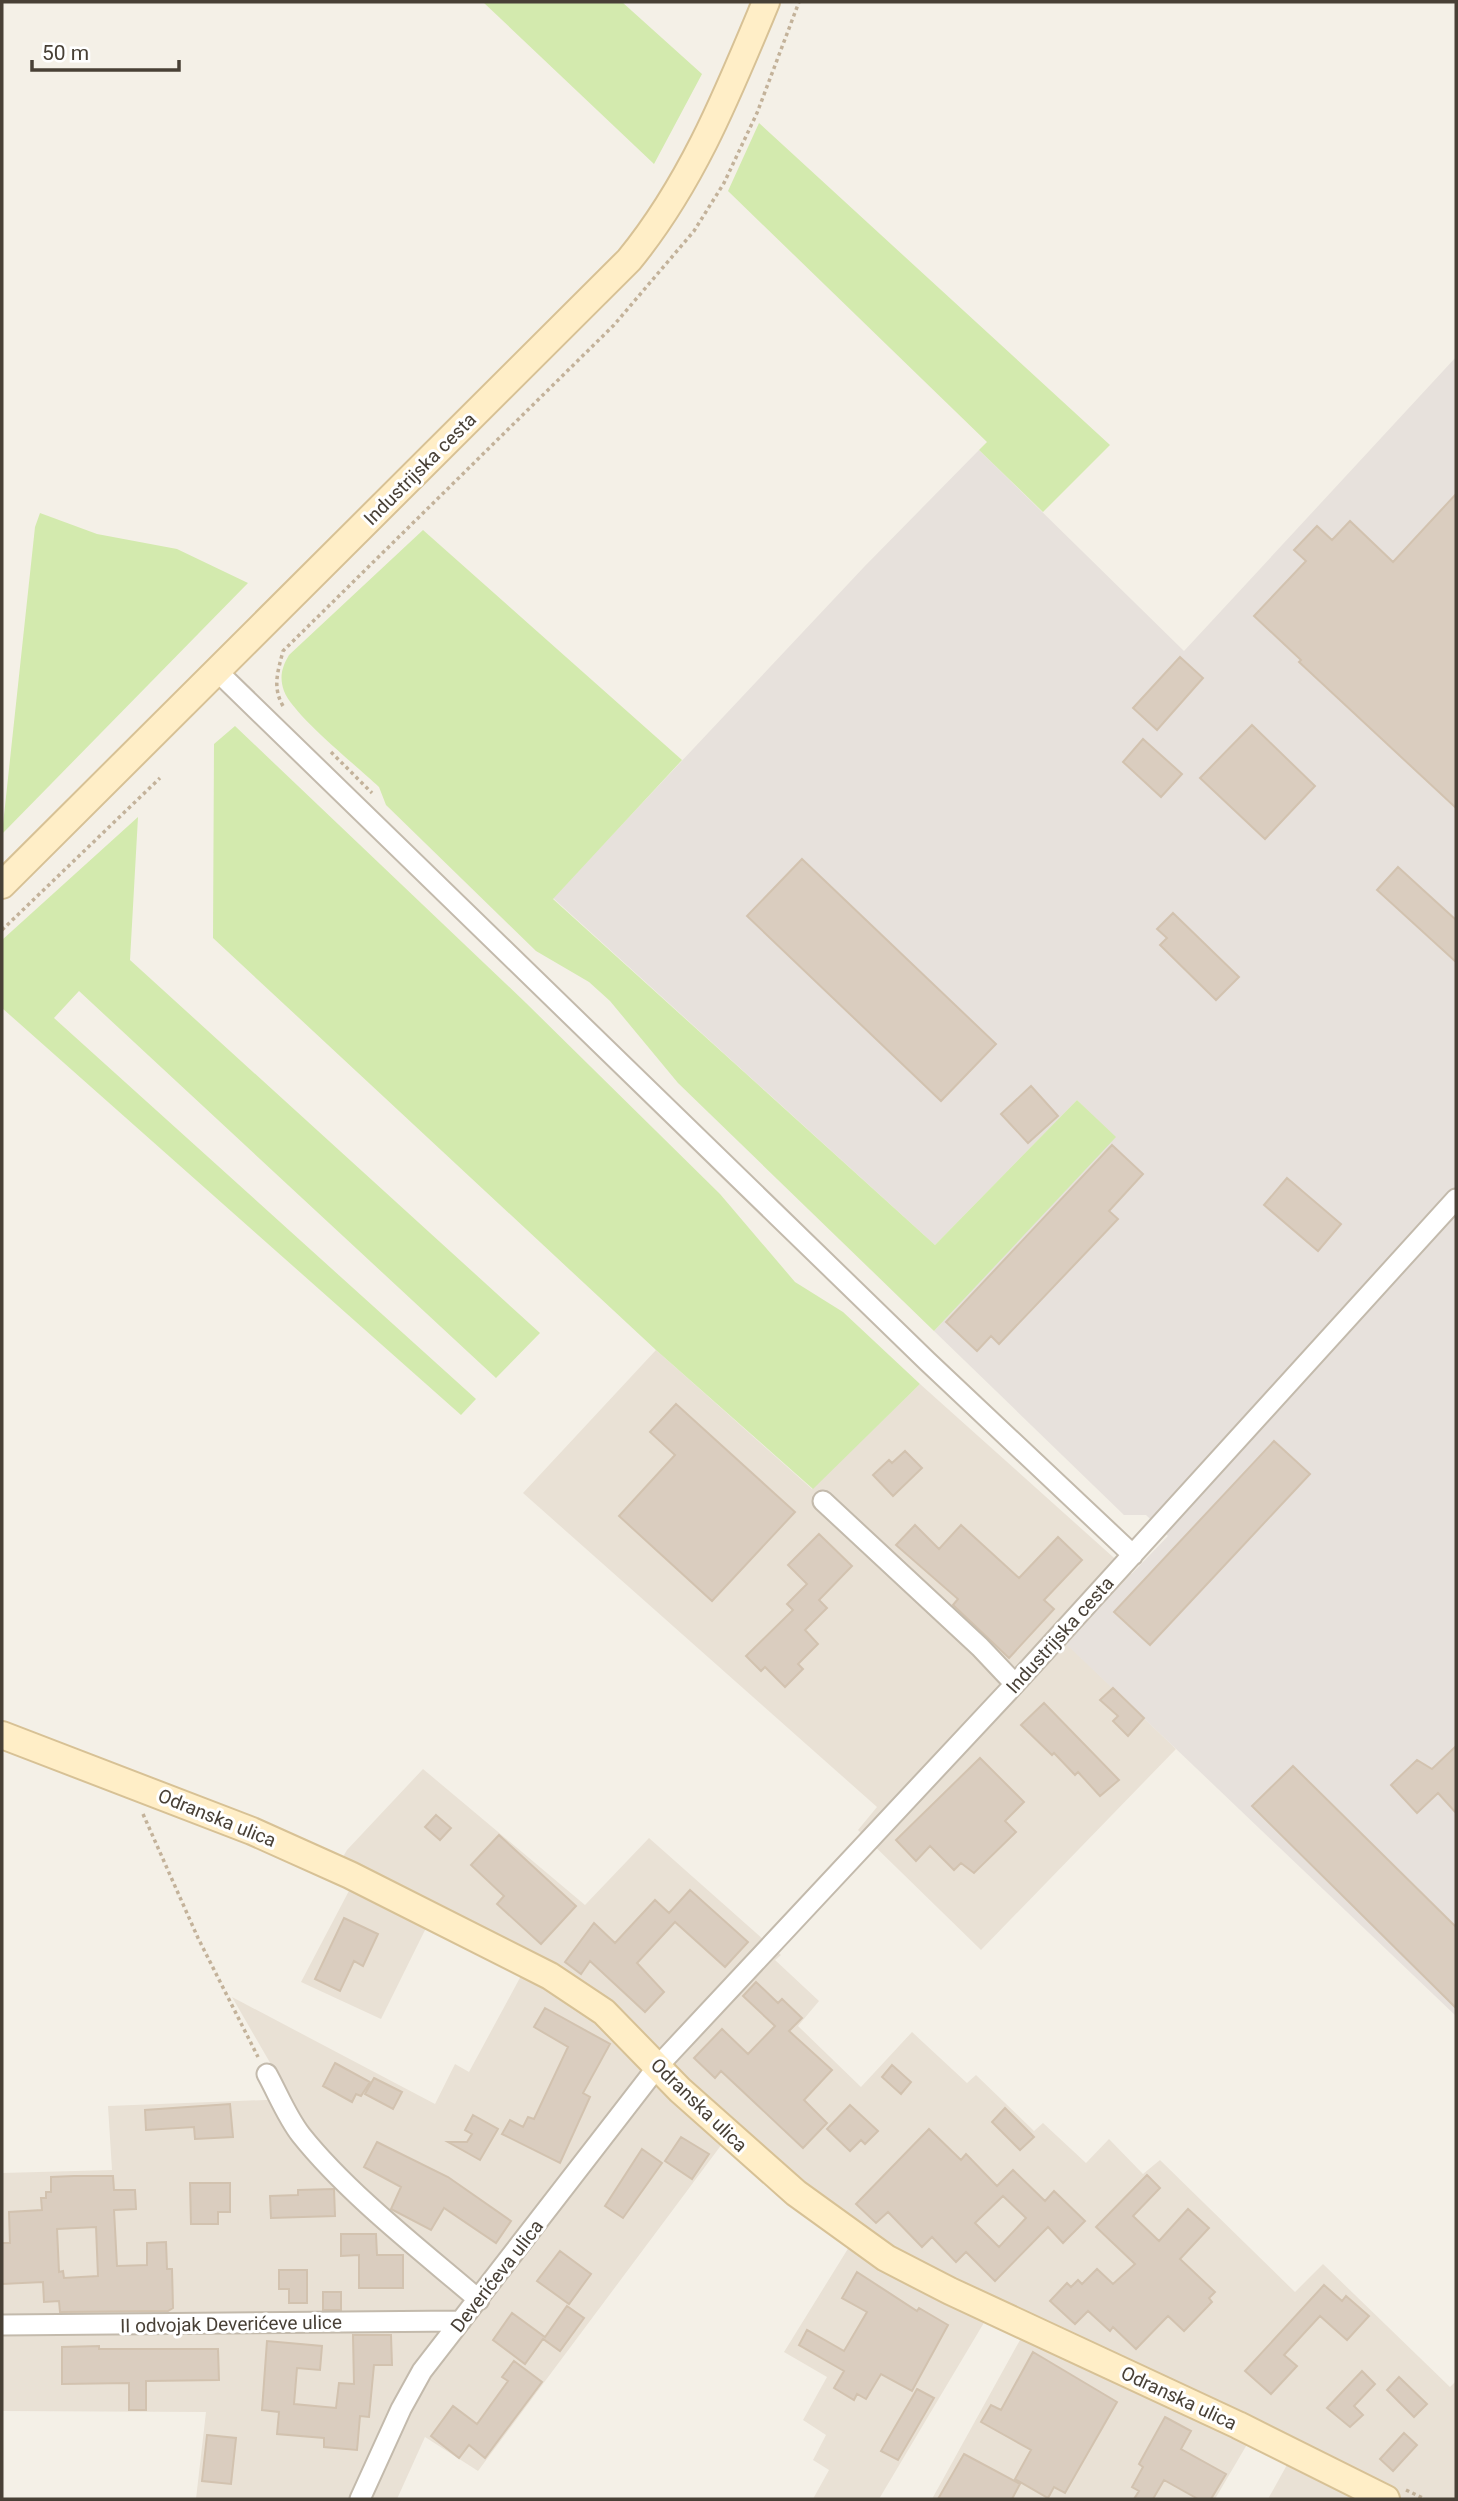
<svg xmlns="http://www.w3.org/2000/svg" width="1458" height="2501" viewBox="0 0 1458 2501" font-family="Roboto,sans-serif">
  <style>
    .residential { fill: #e9e1d5 }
    .industrial { fill: #e7e1dc }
    .green { fill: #d3eaae }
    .building { fill: #dacdbf; stroke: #d2c2af; stroke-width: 2; fill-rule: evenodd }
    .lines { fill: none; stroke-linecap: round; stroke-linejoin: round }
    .minor-casing { stroke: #c3baac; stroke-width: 23 }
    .secondary-casing { stroke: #d7c195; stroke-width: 30 }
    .path { stroke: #c3b29a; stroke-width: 3.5; stroke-dasharray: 3.5 3.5; stroke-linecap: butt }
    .minor { stroke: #fff; stroke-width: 19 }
    .secondary { stroke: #ffeec7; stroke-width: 26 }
    .labels { text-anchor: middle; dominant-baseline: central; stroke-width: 6; stroke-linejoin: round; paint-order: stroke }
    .street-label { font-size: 19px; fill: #484036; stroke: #fff }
  </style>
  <rect width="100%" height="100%" fill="#f4f0e7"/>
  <path class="residential" d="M656 1350 812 1489 920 1384 1132 1574 1066 1643 1176 1749 981 1950 858 1830 877 1807 523 1493Z
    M423 1769 585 1905 649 1838 781 1955 775 1960 819 2001 798 2026 861 2087 912 2032 967 2083 976 2075 1034 2131 1043 2123 1086 2163 1109 2139 1143 2174 1160 2160 1295 2292 1323 2264 1450 2387 1456 2381V2499H1268L1288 2463 1249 2441 1215 2499H932L1020 2340 985 2321 879 2499H813L829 2470 813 2460 826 2435 803 2420 827 2377 784 2352 849 2247 722 2144 478 2471 425 2437 397 2499H196L206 2412 2 2411V2173L112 2170 108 2106 291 2099 232 1997 435 2104 455 2064 469 2072 522 1974 428 1924 381 2019 301 1982 351 1887 331 1877 347 1850Z"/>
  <path class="industrial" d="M1456 357V2016L1065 1643 1168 1536 1146 1515H1124L934 1331 1115 1137 1077 1100 935 1245 553 898 864 567 979 450 1184 651Z"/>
  <path class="green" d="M483 2H622L702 74 654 164Z
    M759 123 1110 445 1043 512 979 450 987 442 728 191Z
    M40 513 97 534 177 549 248 583 2 834 35 527Z
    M423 530 682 760 553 899 935 1245 1077 1100 1116 1137 934 1331 678 1083 610 1001 589 982 536 951 386 805 379 787C357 766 293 715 284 691 279 677 282 667 289 655Z
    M235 726 526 1003 720 1194 795 1282 843 1312 920 1384 813 1489 656 1350 213 938 214 744Z
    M138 817 130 960 540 1333 496 1378 79 991 54 1018 476 1399 461 1415 2 1008V940Z"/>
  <path class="building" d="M1456 494V808L1299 662 1301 660 1254 616 1306 561 1294 550 1317 526 1332 540 1350 521 1393 562Z
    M1180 657 1203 678 1157 730 1133 708Z
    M1252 725 1315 786 1265 839 1200 778Z
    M1143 739 1182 774 1161 797 1123 762Z
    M802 859 996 1044 941 1101 747 916Z
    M1398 867 1456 920V962L1377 890Z
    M1173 913 1239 977 1216 1000 1160 945 1167 938 1157 929Z
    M1031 1086 1058 1116 1028 1143 1001 1114Z
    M1112 1145 1143 1174 1109 1211 1118 1219 999 1344 991 1336 977 1351 946 1322Z
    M1287 1178 1341 1224 1318 1251 1264 1205Z
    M676 1404 795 1512 712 1601 619 1516 675 1455 650 1432Z
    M1274 1441 1310 1474 1150 1645 1114 1612Z
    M905 1451 922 1468 893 1496 873 1475 889 1460 892 1463Z
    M915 1525 939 1549 961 1525 1019 1578 1058 1537 1082 1560 1044 1600 1054 1609 1009 1658 953 1605 958 1599 896 1545Z
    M819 1534 852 1566 819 1600 827 1608 805 1630 818 1644 798 1664 803 1669 785 1687 765 1667 761 1671 746 1656 793 1610 787 1604 807 1584 788 1565Z
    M1113 1688 1144 1718 1128 1736 1113 1721 1118 1716 1100 1700Z
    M1044 1703 1119 1780 1100 1796 1078 1772 1075 1775 1054 1753 1052 1755 1021 1725Z
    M1456 1746V1813L1438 1793 1417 1813 1391 1785 1417 1760 1432 1769Z
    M980 1758 1024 1802 1005 1821 1016 1832 974 1873 961 1863 954 1870 930 1846 916 1861 896 1840Z
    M1293 1766 1456 1927V2008L1252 1806Z
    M436 1815 451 1828 440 1840 425 1827Z
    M499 1835 576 1906 541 1944 497 1904 504 1896 471 1865Z
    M690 1890 748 1942 725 1967 675 1922 637 1963 664 1992 645 2012 590 1961 581 1974 565 1962 594 1923 615 1943 655 1900 669 1913Z
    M344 1918 378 1934 363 1966 354 1961 340 1991 315 1979Z
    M756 1982 778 2003 782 1999 802 2018 789 2031 832 2070 804 2100 827 2123 803 2148 721 2071 715 2078 694 2058 722 2029 748 2054 775 2026 743 1996Z
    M545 2008 610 2044 583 2093 590 2097 560 2163 502 2134 510 2120 523 2127 528 2117 534 2119 568 2047 534 2027Z
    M335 2063 370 2082 361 2096 356 2094 352 2102 323 2086Z
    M892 2065 911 2082 901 2094 882 2077Z
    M374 2078 402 2092 393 2109 365 2094Z
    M230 2104 233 2137 195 2139 194 2127 146 2130 145 2110Z
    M850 2105 878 2131 865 2144 861 2140 850 2151 827 2129Z
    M1005 2108 1034 2137 1020 2150 992 2122Z
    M473 2115 498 2129 480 2160 448 2142H467L472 2134 465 2130Z
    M929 2129 961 2160 966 2154 997 2186 1013 2170 1045 2201 1054 2191 1085 2221 1063 2243 1048 2227 995 2281 966 2252 956 2262 932 2237 922 2247 888 2212 876 2223 856 2204ZM1003 2196 1026 2218 999 2247 975 2223Z
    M681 2137 709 2154 692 2179 665 2161Z
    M377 2142 448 2177 511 2221 496 2243 444 2208 431 2230 391 2209 401 2187 364 2167Z
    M642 2149 662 2163 623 2218 605 2206Z
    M1147 2175 1160 2188 1133 2216 1159 2241 1188 2209 1209 2228 1180 2259 1215 2292 1209 2298 1212 2302 1184 2331 1168 2316 1136 2349 1113 2327 1110 2331 1088 2311 1075 2324 1050 2301 1067 2283 1071 2287 1078 2280 1082 2284 1097 2269 1113 2284 1135 2264 1096 2227Z
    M74 2176H113L114 2190H135L136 2209 114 2210 117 2266 147 2265V2243L166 2242 167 2269H172L173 2308 168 2311 60 2312 59 2301 44 2302 43 2282 2 2284V2243H10L9 2212 42 2210 41 2198H46V2192H51V2177ZM96 2227 98 2276 64 2278 63 2271 59 2272 57 2229Z
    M190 2183H230V2212H218V2224H191Z
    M334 2189 335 2216 271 2218 270 2196 298 2195V2190Z
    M341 2234H376L377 2255H403V2288H359V2255L341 2256Z
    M560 2251 591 2274 569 2304 537 2281Z
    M279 2270H307V2303H289V2289H279Z
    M857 2272 917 2311 919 2308 948 2325 912 2391 881 2374 866 2399 857 2394 854 2400 834 2388 844 2371 799 2345 807 2330 844 2351 867 2312 842 2298Z
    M1324 2285 1342 2301 1346 2296 1369 2316 1347 2340 1320 2316 1284 2355 1297 2366 1271 2394 1245 2371Z
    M323 2292H341V2310H323Z
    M567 2306 584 2318 560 2351 543 2339 525 2364 493 2340 512 2313 545 2337Z
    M353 2335H391L392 2365H374L369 2417 360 2416 357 2450 324 2447V2438L277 2434 279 2412 262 2410 267 2341 322 2346 320 2370 297 2368 294 2404 336 2408 339 2383 354 2384Z
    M99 2346V2349H218L219 2380 146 2381V2410H129V2383L62 2384V2347Z
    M1033 2352 1117 2402 1065 2493 1054 2487 1048 2498 1015 2479 1031 2450 981 2422 991 2405 1001 2410Z
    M514 2361 542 2382 485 2458 469 2445 459 2458 431 2436 453 2406 477 2424 508 2381 502 2377Z
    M1362 2371 1375 2384 1354 2406 1363 2415 1350 2427 1327 2408Z
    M1399 2377 1427 2404 1414 2417 1387 2390Z
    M917 2389 934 2398 898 2460 881 2451Z
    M1165 2417 1191 2431 1181 2449 1226 2474 1211 2499H1198L1164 2480 1153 2499H1134L1139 2491 1132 2487 1143 2467 1139 2464Z
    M1404 2433 1417 2445 1393 2471 1380 2459Z
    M207 2435 236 2438 231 2484 202 2481Z
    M964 2454 1020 2484 1012 2499H938Z"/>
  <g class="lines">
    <g class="minor-casing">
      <path id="minor" d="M217 671 927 1361 1133 1555
        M823 1501 980 1647 1015 1684
        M267 2074C278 2094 287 2117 301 2135 348 2194 422 2251 479 2300
        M2 2325 461 2321
        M360 2499 401 2409 422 2371 658 2066 1015 1684 1456 1199"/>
    </g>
    <g class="secondary-casing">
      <path id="secondary" d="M2 885 629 260C692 183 728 93 766 2
        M2 1735 252 1831 350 1875 550 1976 604 2012 680 2090 796 2193 886 2258 950 2291 1238 2425 1386 2499"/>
    </g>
    <path class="path" d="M283 706C272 687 278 671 283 651L614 325 694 231 724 183 757 113 799 2
      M331 752 372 793
      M2 930 160 778
      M143 1814 198 1938 258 2057
      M1406 2490 1425 2499"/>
    <use href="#minor" class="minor"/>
    <use href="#secondary" class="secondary"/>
  </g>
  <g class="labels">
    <g class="street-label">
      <text transform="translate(420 469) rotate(-45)">Industrijska cesta</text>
      <text transform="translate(1060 1635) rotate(-48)">Industrijska cesta</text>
      <text transform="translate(217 1818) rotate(22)">Odranska ulica</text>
      <text transform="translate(699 2105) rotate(44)">Odranska ulica</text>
      <text transform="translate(497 2276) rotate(-52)">Deverićeva ulica</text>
      <text transform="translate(231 2324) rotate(-1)">II odvojak Deverićeve ulice</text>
      <text transform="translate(1179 2398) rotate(25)">Odranska ulica</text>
    </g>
  </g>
  <rect width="1458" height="2501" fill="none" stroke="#484036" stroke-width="7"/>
  <path d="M32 60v10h147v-10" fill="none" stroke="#484036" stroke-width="3.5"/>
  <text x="42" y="60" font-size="21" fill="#484036" stroke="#ffffff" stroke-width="5" paint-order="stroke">50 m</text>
</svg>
